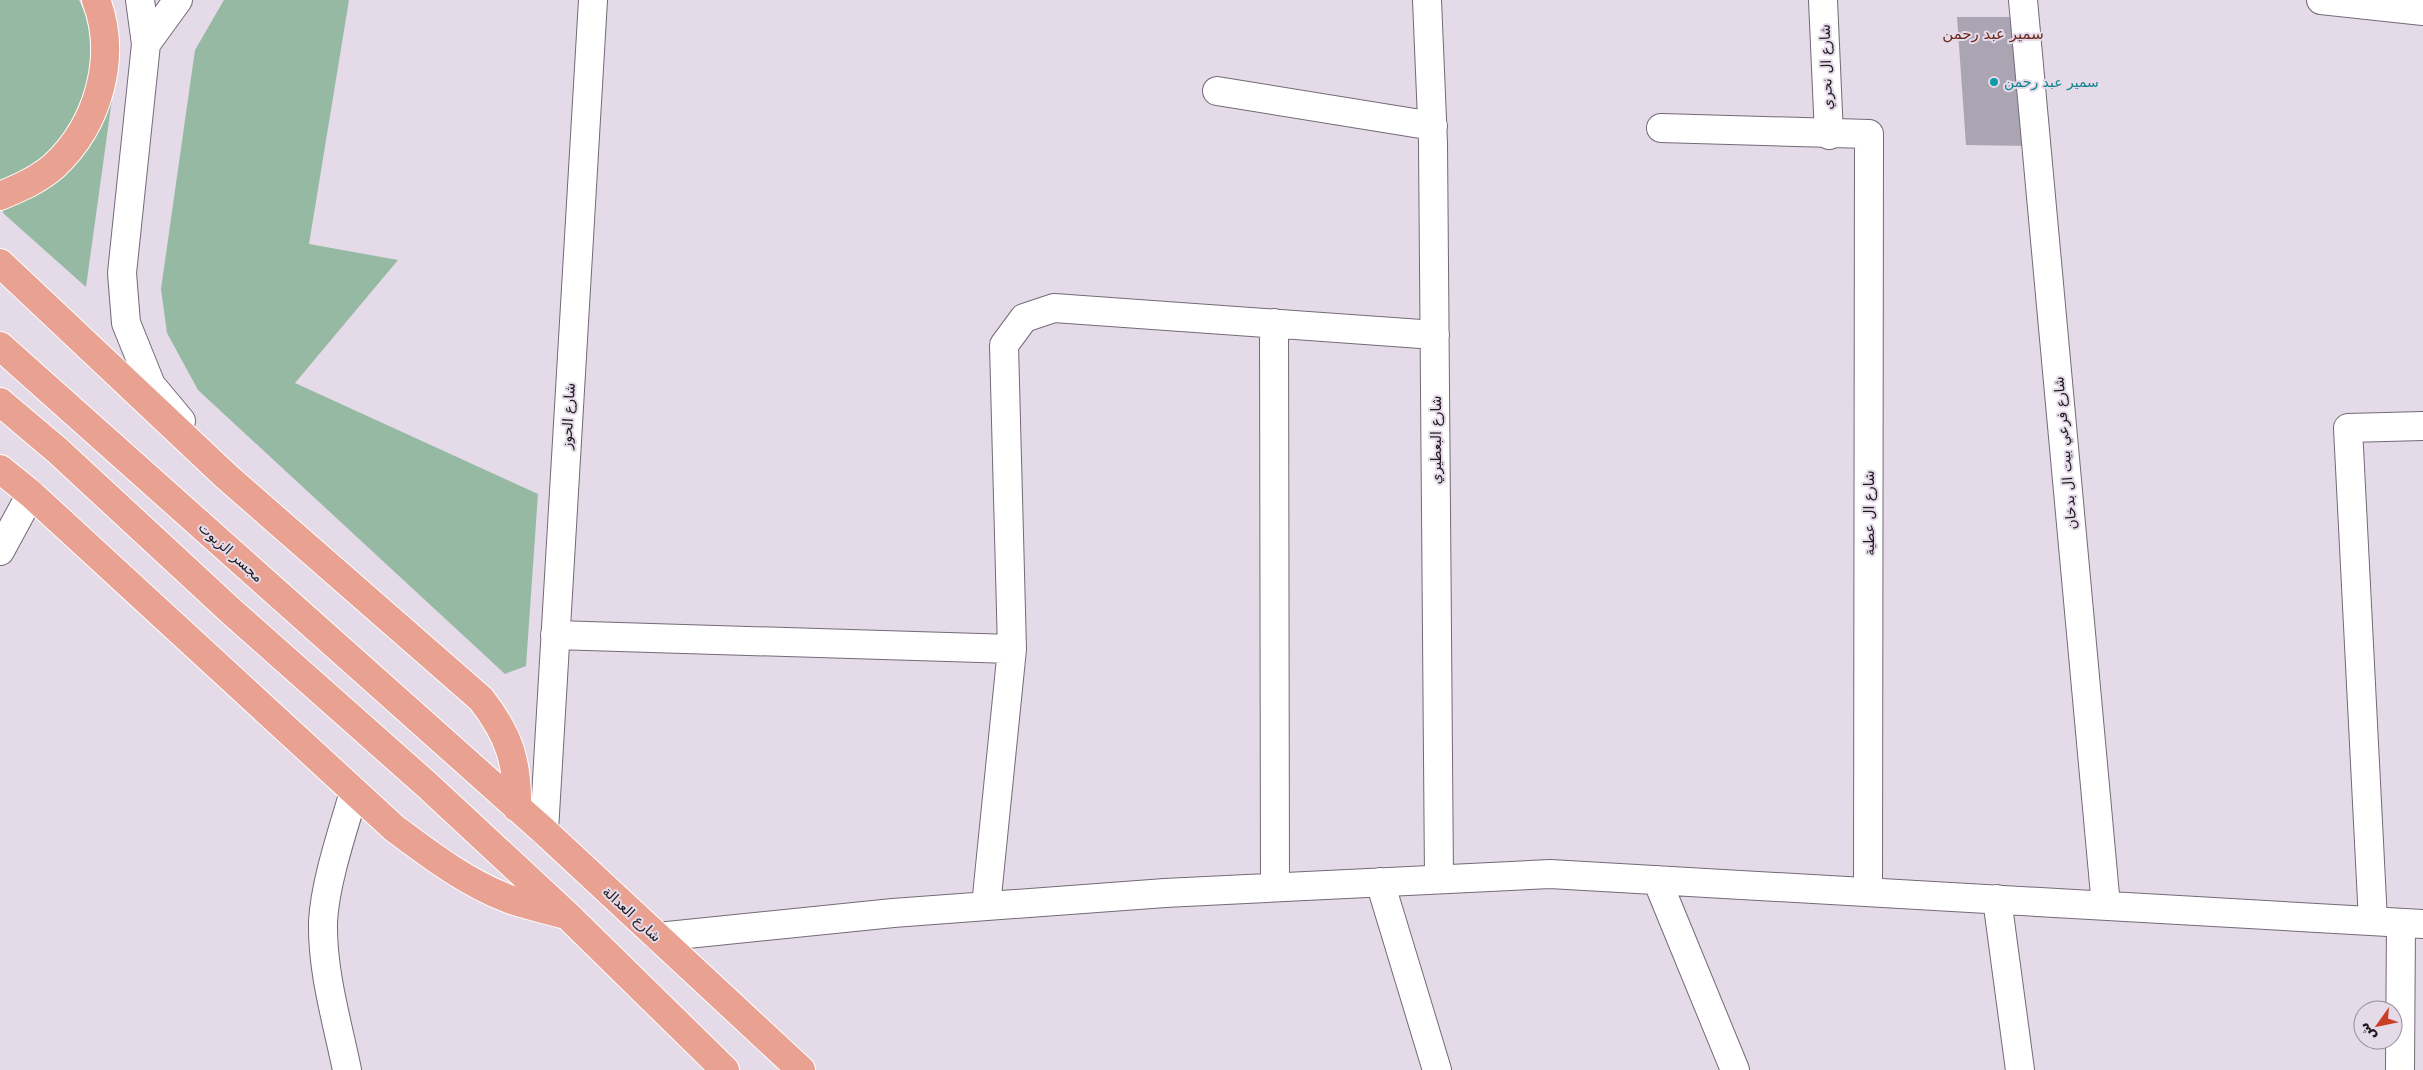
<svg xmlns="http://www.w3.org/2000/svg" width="2423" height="1070" viewBox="0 0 2423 1070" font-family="'DejaVu Sans','Noto Naskh Arabic',sans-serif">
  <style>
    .green { fill: #96b9a3 }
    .building { fill: #aba4b3 }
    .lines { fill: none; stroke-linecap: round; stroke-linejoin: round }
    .minor-casing { stroke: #746a77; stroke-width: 30 }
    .tertiary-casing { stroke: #746a77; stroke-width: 30 }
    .secondary-casing { stroke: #746a77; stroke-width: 30 }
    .primary-casing { stroke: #fff; stroke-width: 30 }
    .minor { stroke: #fff; stroke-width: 28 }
    .tertiary { stroke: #fff; stroke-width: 28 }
    .secondary { stroke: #fff; stroke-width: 28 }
    .primary { stroke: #e9a192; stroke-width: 28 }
    .culture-dot { fill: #0f9aa8; stroke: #e5dae8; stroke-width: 2 }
    .labels { text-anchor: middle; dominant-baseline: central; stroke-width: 4; stroke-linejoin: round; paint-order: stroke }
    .street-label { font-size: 14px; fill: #1e1a1f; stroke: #e5dae8 }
    .culture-label { font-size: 14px; fill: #0d838f; stroke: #e5dae8; text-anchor: start }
    .neighbourhood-label { font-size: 15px; fill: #6d291c; stroke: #e5dae8 }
  </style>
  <rect width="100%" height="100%" fill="#e5dae8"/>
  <path class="green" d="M0 0H79L108 61 113 92 86 287 4 214 0 206Z
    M224 0H349L309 244 398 260 295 383 538 494 526 666 505 674 198 390 167 333 161 289 195 50Z"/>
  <path class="building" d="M1957 17H2021L2033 146 1966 145Z"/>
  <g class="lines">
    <g class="minor-casing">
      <path id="minor" d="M1427 0 1433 143 1439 879
        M1823 0 1829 135
        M2023 0 2106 906
        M1217 91 1433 126
        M1661 128 1869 134 1868 892
        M1274 323 1275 887
        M555 635 1012 649
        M544 831 593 0
        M1657 880 1735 1070
        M1380 882 1437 1070
        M1997 899 2020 1070
        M986 906 1012 649 1004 345 1024 318 1054 308 1435 335
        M2373 921 2348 428 2423 426
        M658 937 893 913 1165 893 1550 874 2423 924
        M347 1070C337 1021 322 972 323 922 325 882 343 830 354 792
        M2400 1070 2401 923"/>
    </g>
    <g class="tertiary-casing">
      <path id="tertiary" d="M0 551 31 494"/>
    </g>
    <g class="secondary-casing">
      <path id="secondary" d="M140 0 146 44 122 273 126 323 151 385 181 421
        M2321 0 2423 11
        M146 44 178 0"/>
    </g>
    <g class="primary-casing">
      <path id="primary" d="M0 196C19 188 38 180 54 166 98 125 118 57 96 0
        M0 263 227 477 481 699C509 735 518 762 517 808
        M0 346 544 831 801 1070
        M0 402 57 450 232 612 427 785 567 915 725 1070
        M0 469 31 494 394 828C430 855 467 883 509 899 526 905 544 909 562 914"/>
    </g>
    <use href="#minor" class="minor"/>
    <use href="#tertiary" class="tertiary"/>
    <use href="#secondary" class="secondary"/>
    <use href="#primary" class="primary"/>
  </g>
  <circle class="culture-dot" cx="1994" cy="82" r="5"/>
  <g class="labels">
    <g class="street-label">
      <text transform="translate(1826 67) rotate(-92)">شارع ال نحري</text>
      <text transform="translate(568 416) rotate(-87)">شارع الحوز</text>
      <text transform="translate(1436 440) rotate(-90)">شارع البعطيري</text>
      <text transform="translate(2065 453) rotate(-95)">شارع فرعي بيت ال بدخان</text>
      <text transform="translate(1869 513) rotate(-90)">شارع ال عطية</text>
      <text transform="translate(231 552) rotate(42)">مجسر الزيوت</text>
      <text transform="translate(632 914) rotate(43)">شارع العدالة</text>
    </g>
    <g class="culture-label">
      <text x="2004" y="82">سمير عبد رحمن</text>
    </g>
    <g class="neighbourhood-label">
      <text x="1993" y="34">سمير عبد رحمن</text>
    </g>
  </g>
  <g transform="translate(2378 1025) rotate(237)"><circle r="24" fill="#e5dae8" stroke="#958d98"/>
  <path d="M0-4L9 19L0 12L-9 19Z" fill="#c93e24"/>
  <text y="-8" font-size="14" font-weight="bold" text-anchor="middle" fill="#1e1a1f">ش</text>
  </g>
</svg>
